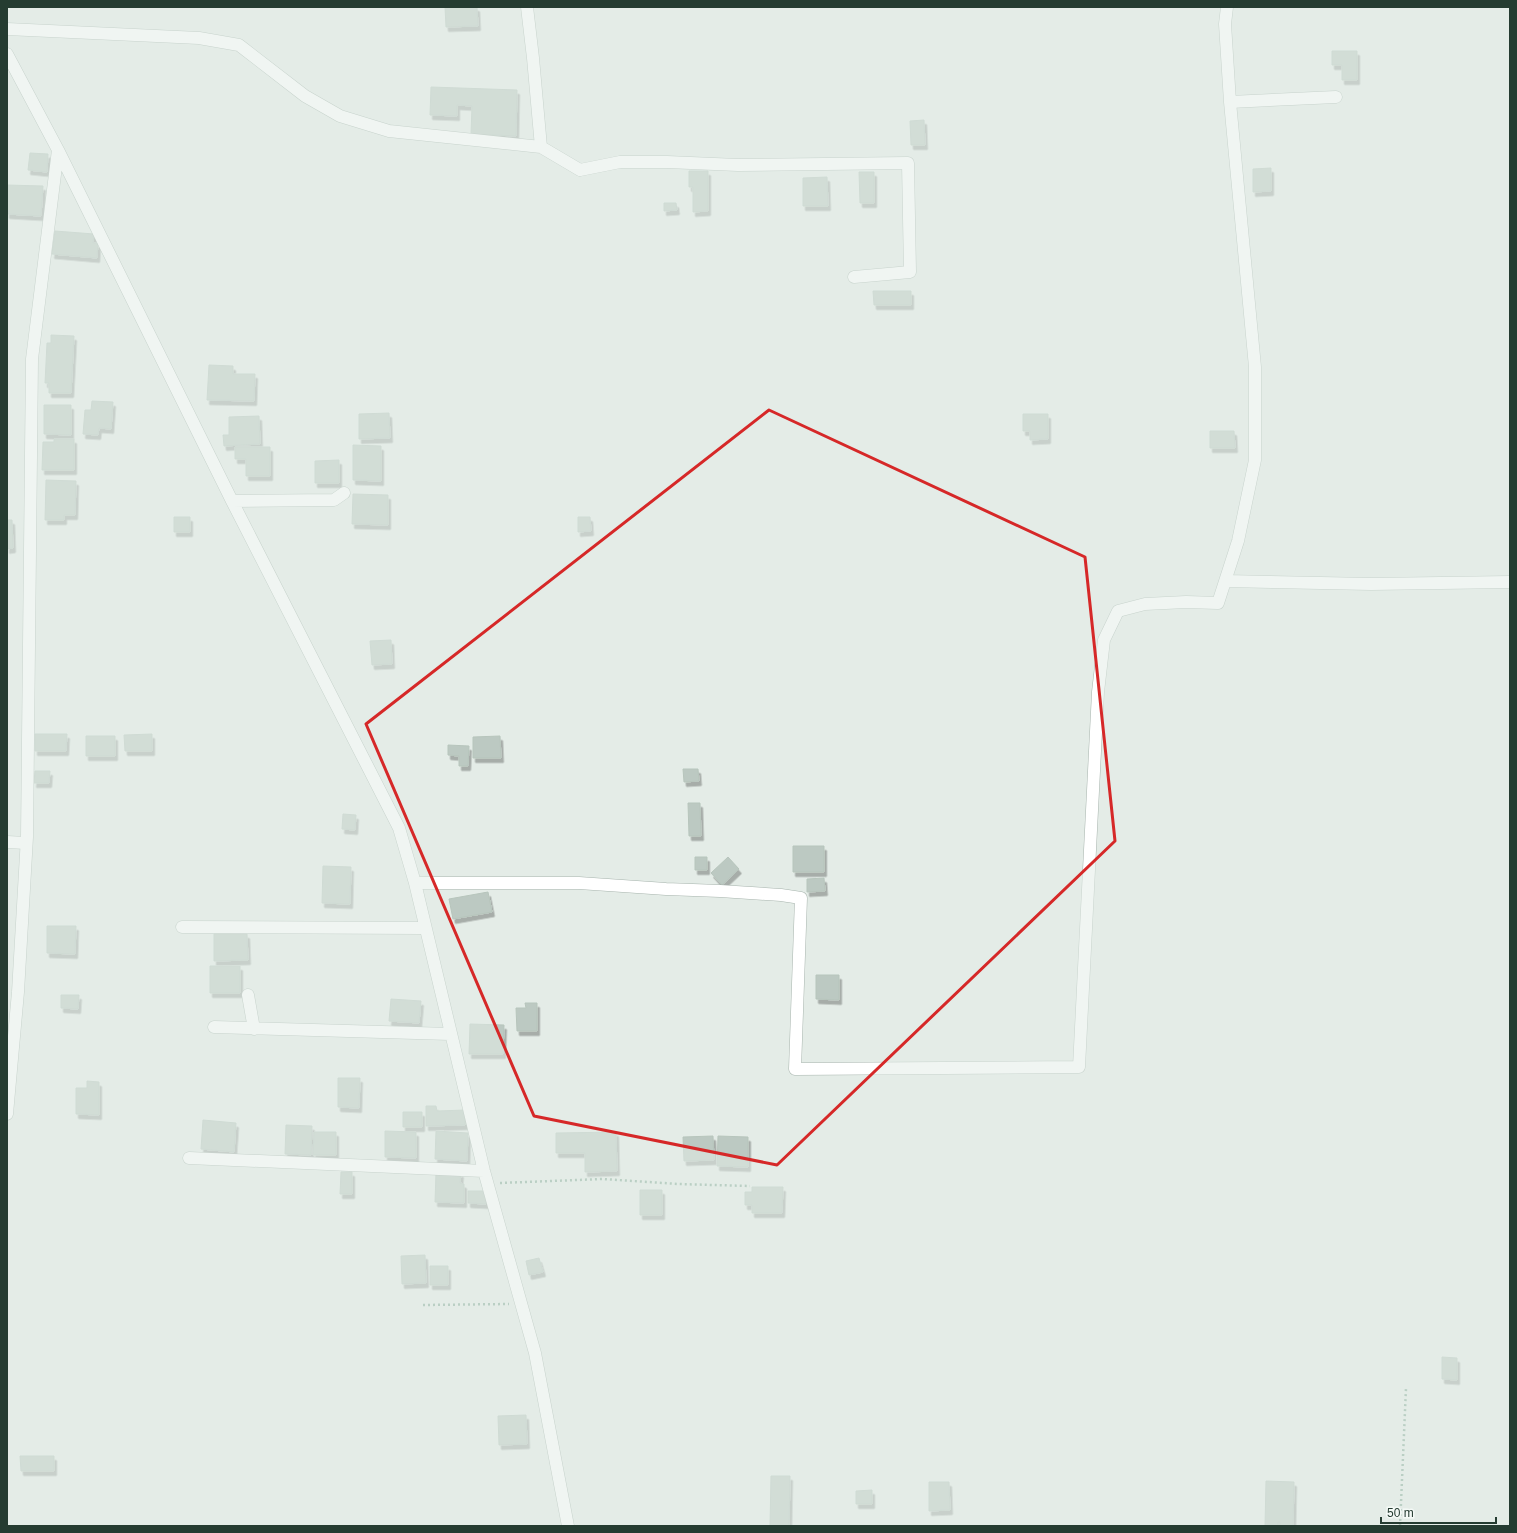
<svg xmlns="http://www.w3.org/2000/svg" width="1517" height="1533" viewBox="0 0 1517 1533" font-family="Helvetica,sans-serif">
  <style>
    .building { fill: #bcc9c2; stroke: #b7c5bc; filter: url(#shadow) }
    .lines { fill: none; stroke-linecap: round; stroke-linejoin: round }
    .minor-casing { stroke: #a7b4ad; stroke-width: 13 }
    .path { stroke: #88ac9a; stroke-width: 2.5; stroke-dasharray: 2 3; stroke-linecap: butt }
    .minor { stroke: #fff; stroke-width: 12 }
    .marked { fill: none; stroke: #d62828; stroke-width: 3; stroke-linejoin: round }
  </style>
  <defs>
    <filter id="shadow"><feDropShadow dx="2.5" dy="4.5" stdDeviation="0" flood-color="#0004"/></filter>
  </defs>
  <rect width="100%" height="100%" fill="#e4ece7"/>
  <path class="building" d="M445 7H477L478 26 446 27Z
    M1332 51H1357V80H1342V65H1332Z
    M431 87 517 90 516 136 471 134 472 106 457 105V116L430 115Z
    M924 120 925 145H911L910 121Z
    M30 153 48 154 47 172 28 170Z
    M1271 168V191L1253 192V169Z
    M689 171H708V211L693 212V187H689Z
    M859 172H874V203H860Z
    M827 177 828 206H803V178Z
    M7 185 43 186 41 216 7 214Z
    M664 203H676L677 210 664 211Z
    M55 231 94 234 93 243H98L97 258 52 254Z
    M873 291H911V305H874Z
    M51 335 74 336 71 393H49V383H45L47 343H51Z
    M209 365 233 366V374H255L254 401 207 400Z
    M92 401 113 402 111 429 99 428 98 435 83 434 85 410H91Z
    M44 405H71V435L44 434Z
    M389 413 390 438 359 439V414Z
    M1023 414H1048V439L1030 440V431H1023Z
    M259 416 260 444 224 446 223 435H229V417Z
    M1210 431H1234L1235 448H1210Z
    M54 439H74V470H42L43 442H54Z
    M353 445 381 446V481L353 480Z
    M235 447H270V476H246V459H235Z
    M339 460V483H315V461Z
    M46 480 76 481 75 515H64V520H45Z
    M353 494 388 495V525L352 524Z
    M174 517H190V532H174Z
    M578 517H590L591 531 578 532Z
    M7 520H12L13 548 7 549Z
    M391 640 392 664 372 665 370 641Z
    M35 734H67L66 751H35Z
    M152 734V751H125L124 735Z
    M86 736H115V756H86Z
    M500 736 501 758H473V737Z
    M448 745 469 746 468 766H459V756L448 755Z
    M683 769H698L699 781 684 782Z
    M35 771H50L49 783H34Z
    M688 803H700L701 836H689Z
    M343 814 356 815 355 830 342 829Z
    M793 846H824V872H793Z
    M695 857H707V870H695Z
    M728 857 739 869 722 885 711 873Z
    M323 866 351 867 350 904 322 903Z
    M824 878 825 891 807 892V879Z
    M488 892 492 912 453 919 449 899Z
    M47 926H76L75 954 47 953Z
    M214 934H247L248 960 214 961Z
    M210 966H240V993H210Z
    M816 975H839V1000L816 999Z
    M61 995H79L78 1009 61 1008Z
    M391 999 421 1001 419 1023 389 1021Z
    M525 1003H537V1031H517L516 1008H526Z
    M470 1024 504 1025 503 1054H469Z
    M338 1078H360L359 1108 338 1107Z
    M87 1081 99 1082V1115L76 1114V1088H87Z
    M426 1106H436L437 1111 465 1110V1125L426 1126Z
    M403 1112H422V1127H403Z
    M203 1120 236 1123 234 1152 201 1149Z
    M286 1125 312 1126 311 1155 285 1154Z
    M385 1131 416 1132V1158L385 1157Z
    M436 1131 468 1133 467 1161 435 1159Z
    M314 1132H336V1155H313Z
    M616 1132 617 1171 585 1172V1153H556V1133Z
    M713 1136 714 1160 684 1161 683 1137Z
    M718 1136 748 1137V1167L717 1166Z
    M341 1172H352V1194H340Z
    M436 1172 461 1173 460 1183 464 1184V1203L435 1202Z
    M752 1187H783L782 1213H752V1205H745V1192H752Z
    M640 1190H662V1215H640Z
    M468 1191H486V1204L468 1203Z
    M425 1255 426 1283 402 1284 401 1256Z
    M539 1258 543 1272 529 1275 526 1261Z
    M430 1266H448V1285H430Z
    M1442 1357 1457 1358V1380L1442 1379Z
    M526 1415 527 1444 499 1445 498 1416Z
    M20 1456H54V1471H21Z
    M771 1476H790L789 1526H770Z
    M1266 1481 1294 1482 1293 1526H1280V1522H1278V1526H1265Z
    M929 1482H949L950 1510 929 1511Z
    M872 1490V1504H856V1491Z"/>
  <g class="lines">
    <g class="minor-casing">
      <path id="minor" d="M7 29 199 38 239 45 305 96 340 116 389 131 541 147 533 58 527 7
        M7 54 58 150 232 501 399 828 415 883 484 1171 535 1353 568 1526
        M1230 102 1336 97
        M541 147 580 170 620 162H667L738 165 908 163 910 272 854 277
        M232 501 334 500 344 493
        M1225 581 1371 584 1510 582
        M7 842 26 843
        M415 883H579L666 889 720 891 781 895 801 898 795 1069 1079 1067 1098 692 1104 640 1118 611 1145 604 1186 602 1218 603 1238 541 1255 460V367L1230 102 1225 24 1227 7
        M182 927 424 928
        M248 995 254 1029
        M214 1027 450 1034
        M7 1114 18 992 27 837 32 359 58 150
        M189 1158 484 1171"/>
    </g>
    <path class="path" d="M500 1183 603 1179 678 1184 750 1186
      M423 1305 509 1304
      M1400 1526 1406 1388"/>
    <use href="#minor" class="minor"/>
  </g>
  <path d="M0 0H1517V1533H0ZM769 410 1085 557 1115 841 777 1165 534 1116 366 724Z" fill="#e4ece7" fill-opacity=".55" fill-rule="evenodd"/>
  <path class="marked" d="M769 410 1085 557 1115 841 777 1165 534 1116 366 724Z"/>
  <rect width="1517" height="1533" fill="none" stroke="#253c31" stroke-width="16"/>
  <path d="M1381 1517v6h115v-6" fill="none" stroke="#253c31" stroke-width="2"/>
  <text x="1387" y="1517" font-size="12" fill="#253c31" stroke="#f4f9f6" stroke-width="3" paint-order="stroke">50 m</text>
</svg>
